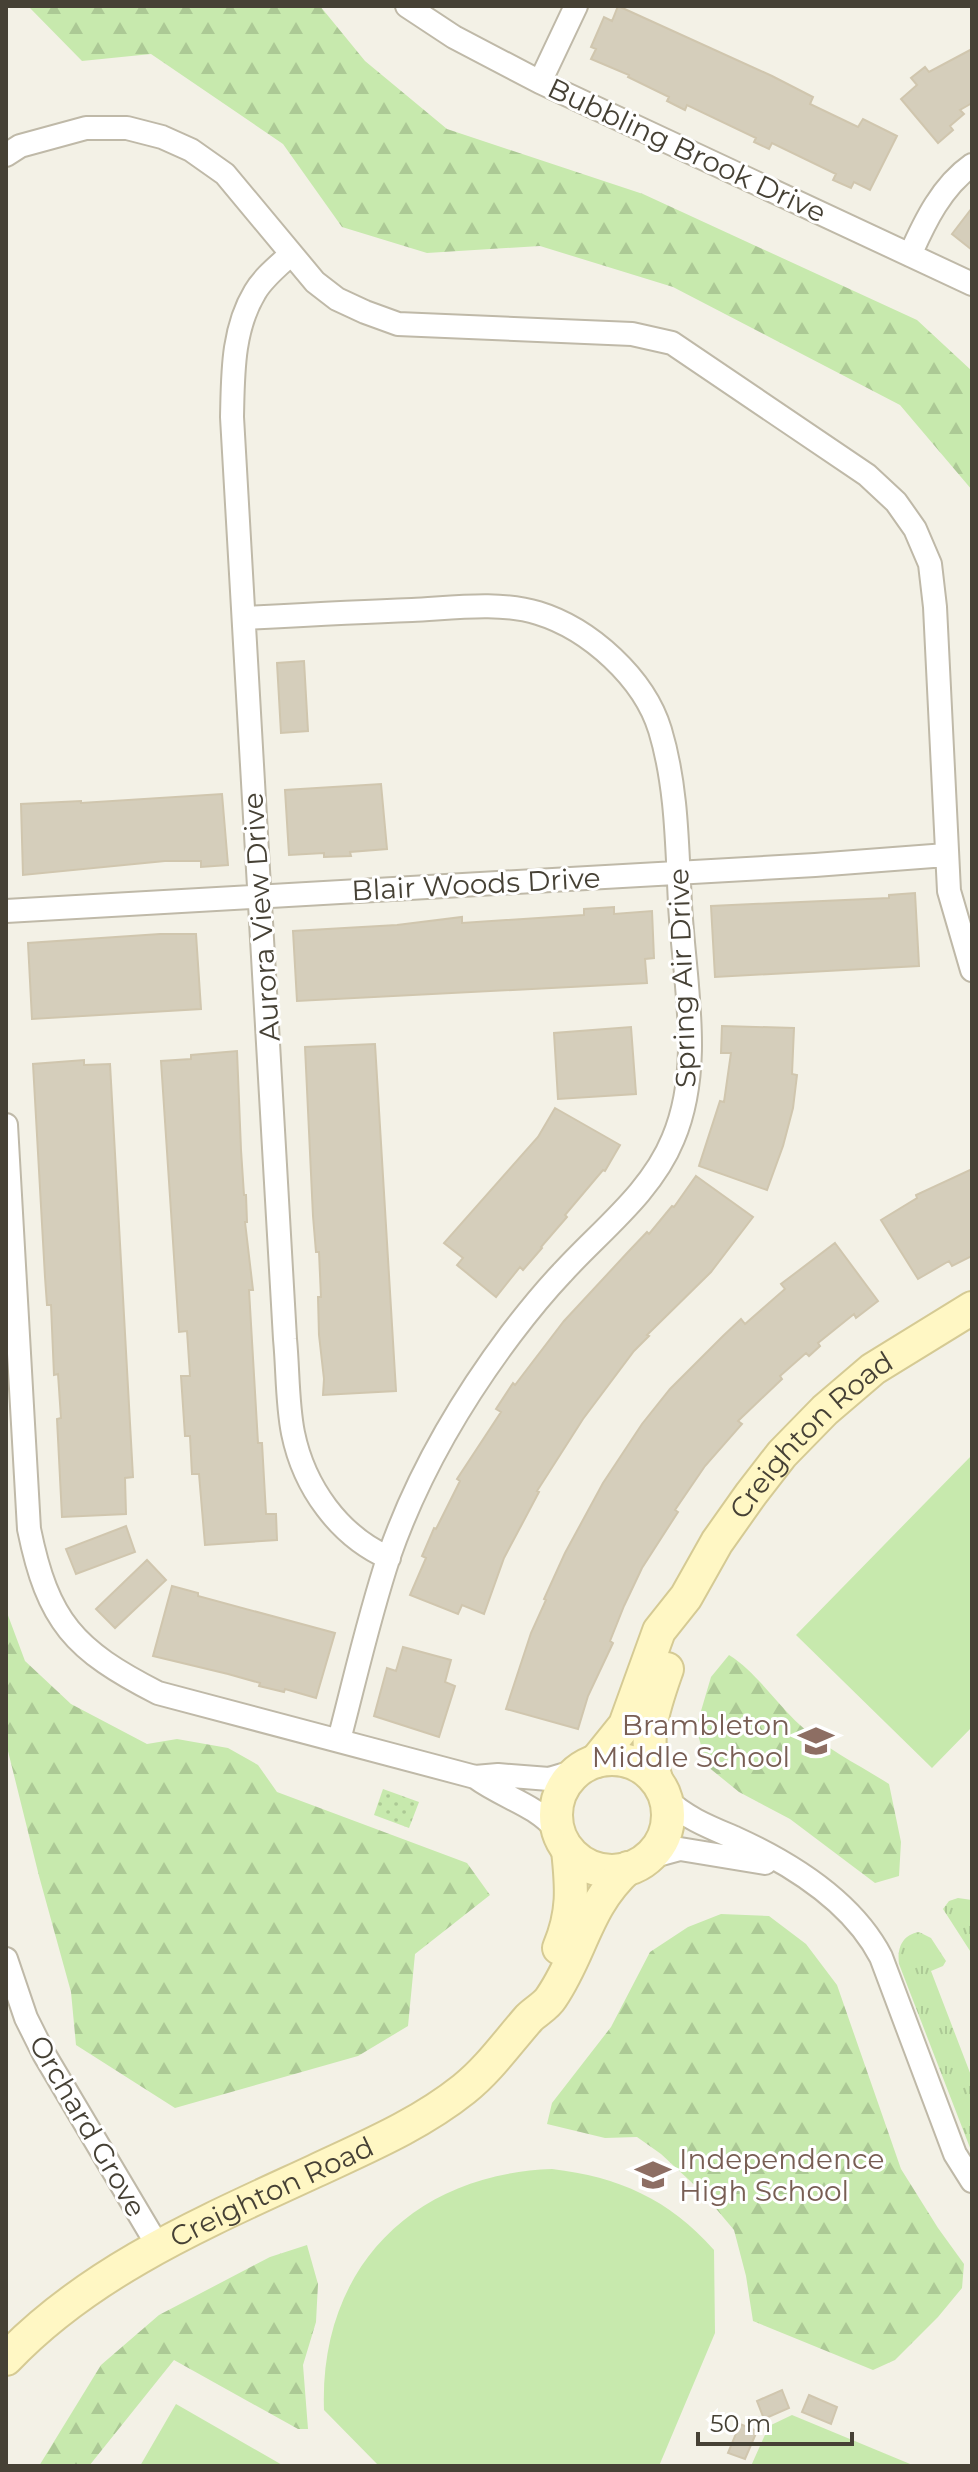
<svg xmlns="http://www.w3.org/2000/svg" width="978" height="2472" viewBox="0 0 978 2472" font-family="Montserrat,sans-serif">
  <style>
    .grass { fill: url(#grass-tufts) }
    .forest { fill: url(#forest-firs) }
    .park { fill: url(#park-dots) }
    .garden { fill: #c7e9ad }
    .building { fill: #d5cebb; stroke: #d0c6ae; stroke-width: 2 }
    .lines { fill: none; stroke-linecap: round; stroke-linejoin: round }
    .street-casing { stroke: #bfb9a8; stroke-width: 26 }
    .secondary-casing { stroke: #d5ca94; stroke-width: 36 }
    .street { stroke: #fff; stroke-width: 22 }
    .secondary { stroke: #fff7c4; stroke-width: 32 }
    .labels { text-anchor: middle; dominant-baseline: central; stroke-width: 6; stroke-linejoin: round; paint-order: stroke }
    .street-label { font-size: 28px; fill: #464135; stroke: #fff }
    .education-label { font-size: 28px; fill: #785e54; stroke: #fff; text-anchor: end }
  </style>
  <defs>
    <pattern id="grass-tufts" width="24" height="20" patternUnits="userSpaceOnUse" patternTransform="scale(2)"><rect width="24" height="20" fill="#c7e9ad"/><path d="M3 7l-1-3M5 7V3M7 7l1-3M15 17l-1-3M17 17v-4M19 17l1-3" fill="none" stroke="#acc995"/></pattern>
    <pattern id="forest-firs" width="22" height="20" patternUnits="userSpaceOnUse" patternTransform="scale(2)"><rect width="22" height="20" fill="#c7e9ad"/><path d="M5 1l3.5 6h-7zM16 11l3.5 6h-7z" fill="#acc995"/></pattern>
    <pattern id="park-dots" width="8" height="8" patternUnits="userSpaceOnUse" patternTransform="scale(2)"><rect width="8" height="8" fill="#c7e9ad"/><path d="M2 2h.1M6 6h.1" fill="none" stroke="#acc995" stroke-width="1.8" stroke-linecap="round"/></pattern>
  </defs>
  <rect width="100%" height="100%" fill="#f3f1e6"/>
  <path class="grass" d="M958 1898 972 1900V1954L943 1909 949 1901Z
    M919 1932 931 1938 946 1961 943 1966 931 1971 972 2078V2153L899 1964C897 1948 902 1935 919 1932Z"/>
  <path class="forest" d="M28 6H320L365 61 447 129 643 194 917 320 972 371V490L900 405 673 287 540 246 427 253 342 227 283 144 151 54 82 61Z
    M6 1610 25 1661 71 1704 147 1744 177 1739 228 1748 258 1765 277 1792 467 1863 490 1895 415 1954 408 2026 358 2056 175 2108 76 2045 71 1992 39 1876 6 1743Z
    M729 1655C755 1671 776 1703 800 1725 824 1748 861 1766 889 1784L901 1842 899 1876 875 1883 790 1819 739 1792 707 1766 696 1728 711 1677Z
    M721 1914 769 1916 806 1944 837 1985 901 2169 938 2228 964 2264 962 2288 938 2317 895 2360 873 2370 753 2321 746 2276 734 2230 702 2192 661 2154 637 2137 605 2138 547 2124 552 2103 611 2027 650 1952 688 1927Z
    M307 2245 318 2284 316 2322 303 2365 308 2429H298L174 2360 89 2466H39L101 2365 159 2315 270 2257Z"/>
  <path class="park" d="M383 1789 419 1802 409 1828 374 1815Z"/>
  <path class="garden" d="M972 1455V1727L932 1768 796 1635Z
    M552 2169C619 2177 669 2199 714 2250L715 2333 659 2466H379L324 2410C319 2269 412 2174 552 2169Z
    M176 2404 284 2466H140Z
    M792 2415 915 2466H751L769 2426Z"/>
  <path class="building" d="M618 6 772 76 813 97 810 104 858 127 863 119 897 136 870 190 854 182 851 188 833 180 836 174 772 143 769 149 754 142 756 138 687 105 685 110 667 101 669 97 628 77 629 75 591 59 596 49 591 47 604 17 612 21Z
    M972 49V103L960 110 964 114 950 126 953 130 938 143 901 99 917 85 911 78 925 67 929 72Z
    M972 208V250L952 234Z
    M304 661 308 731 281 733 277 663Z
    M381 784 387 849 350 852 351 856 324 857V853L289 855 285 790Z
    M222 794 228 865 201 867V861H165L23 875 21 804 81 801V803Z
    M915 893 919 966 715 977 711 906 889 898V895Z
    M614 907V914L652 911 654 958 645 959 647 983 297 1001 293 931 397 925 462 917V923L584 915V909Z
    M160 934H196L201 1009 32 1019 28 943Z
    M722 1026 794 1028 792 1074 797 1075 793 1108 783 1146 767 1190 699 1166 720 1101 724 1102 731 1053H721Z
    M631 1027 636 1094 558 1099 554 1033Z
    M375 1044 396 1391 323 1395 324 1379 319 1335 318 1297H321L319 1252H316L313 1216 305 1047Z
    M237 1051 241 1150 244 1195H246L247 1222H245L253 1290H249L258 1443H262L266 1514H276L277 1540 205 1545 199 1474H192L190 1436H185L181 1376H190L187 1331 179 1332 161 1061 191 1059V1055Z
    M84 1060V1065L110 1064 133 1477 125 1478 126 1514 62 1517 57 1419 61 1418 58 1374 54 1375 51 1305H47L45 1277 33 1064Z
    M555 1108 620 1145 605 1171 603 1170 565 1215 567 1217 541 1247 542 1248 523 1270 520 1267 496 1297 457 1265 463 1258 444 1243 538 1137Z
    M972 1169V1256L952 1266 949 1261 918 1279 881 1220 917 1198 916 1195Z
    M696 1176 753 1217 711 1272 647 1335 649 1336 634 1351 583 1419 537 1491 539 1492 504 1558 484 1614 462 1605 458 1614 410 1595 426 1558 422 1556 434 1528 436 1529 460 1481 457 1479 501 1412 496 1409 513 1383 515 1385 564 1321 628 1252 647 1232 649 1234 672 1206 674 1207Z
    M835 1243 878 1301 856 1318 854 1314 818 1343 820 1346 809 1356 806 1353 780 1376 782 1379 738 1421 742 1424 705 1466 675 1510 678 1512 642 1568 624 1606 610 1641 613 1643 588 1696 578 1729 506 1709 531 1633 546 1600 544 1599 565 1553 603 1483 642 1424 670 1389 723 1336 741 1319 745 1324 785 1289 781 1284Z
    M126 1526 135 1552 76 1574 66 1549Z
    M147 1560 166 1580 115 1628 96 1609Z
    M172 1586 198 1593V1596L335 1633 316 1698 285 1689 284 1692 259 1686 260 1683 228 1674 153 1656Z
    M403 1647 451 1660 445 1682 455 1686 439 1737 374 1716 387 1668 396 1671Z
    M782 2390 789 2408 764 2419 757 2401Z
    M809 2395 837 2407 831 2424 802 2412Z
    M740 2424 757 2431 745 2459 728 2453Z"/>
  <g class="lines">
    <g class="street-casing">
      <path id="street" d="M407 6 454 37 540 82 972 284
        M540 82 576 6
        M6 155 20 146 86 128H127L162 137 191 150 225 174 315 282 337 299 365 312 398 324 632 334 672 343 867 475 896 502 915 529 930 564 935 607 949 891 972 970
        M290 255C278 266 263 278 255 292 232 330 233 375 232 417L285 1339C288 1370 287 1403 293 1433 304 1487 339 1536 389 1558
        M910 255C925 221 942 186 972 165
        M245 618C301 615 356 612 412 610 452 608 499 601 538 613 590 629 644 678 660 730 677 786 677 846 680 904 684 981 704 1066 673 1139 651 1193 600 1231 562 1273 544 1292 527 1313 511 1334 460 1402 417 1476 389 1556 369 1616 355 1679 339 1740
        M6 911 815 865 946 855
        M6 1125 29 1529C48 1622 74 1650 158 1693L475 1777C505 1799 532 1802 558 1831
        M475 1777 498 1775 549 1779 576 1771
        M666 1799C686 1818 709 1827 735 1838 792 1864 852 1901 881 1957L955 2154 972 2181
        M647 1858 680 1849 765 1863
        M6 1959 26 2018 44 2054 158 2246"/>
    </g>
    <g class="secondary-casing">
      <g id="secondary">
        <circle cx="612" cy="1815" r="56"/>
        <path id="s1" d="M596 1761 625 1725 659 1631 686 1597 717 1542 751 1494 782 1454 825 1410 873 1369 972 1308"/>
        <path d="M656 1779C642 1738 653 1709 667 1669"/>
        <path d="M559 1948C574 1913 572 1887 568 1850"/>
        <path id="s2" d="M6 2359C91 2270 205 2222 315 2171 366 2147 419 2125 464 2089 489 2069 507 2043 529 2018 536 2011 546 2006 551 1998 582 1953 585 1907 628 1868"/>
      </g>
    </g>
    <use href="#street" class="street"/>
    <use href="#secondary" class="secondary"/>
  </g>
  <defs>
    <g id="school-bare" transform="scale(2.76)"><path d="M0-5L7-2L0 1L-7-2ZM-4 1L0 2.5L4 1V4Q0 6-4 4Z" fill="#8d6e63" stroke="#fff" stroke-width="2.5" paint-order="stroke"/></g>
  </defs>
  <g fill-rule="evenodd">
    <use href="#school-bare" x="816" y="1741"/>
    <use href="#school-bare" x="653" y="2175"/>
  </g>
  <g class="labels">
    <g class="street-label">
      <text transform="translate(687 150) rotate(25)">Bubbling Brook Drive</text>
      <text transform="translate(476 884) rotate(-3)">Blair Woods Drive</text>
      <text transform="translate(261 917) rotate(-94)">Aurora View Drive</text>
      <text transform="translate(682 978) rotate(-92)">Spring Air Drive</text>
      <text stroke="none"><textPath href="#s1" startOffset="396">Creighton Road</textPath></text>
      <text transform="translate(88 2126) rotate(60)">Orchard Grove</text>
      <text stroke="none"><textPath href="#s2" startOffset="316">Creighton Road</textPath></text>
    </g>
    <g class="education-label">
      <text x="790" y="1725">Brambleton<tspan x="790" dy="32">Middle School</tspan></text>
      <text x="679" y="2159" text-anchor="start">Independence<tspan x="679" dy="32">High School</tspan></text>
    </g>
  </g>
  <rect width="978" height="2472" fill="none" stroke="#464135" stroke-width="16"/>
  <path d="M698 2432v12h154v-12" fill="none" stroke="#464135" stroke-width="4"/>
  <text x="710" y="2432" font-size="24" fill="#464135" stroke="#ffffff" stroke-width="6" paint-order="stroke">50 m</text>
</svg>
